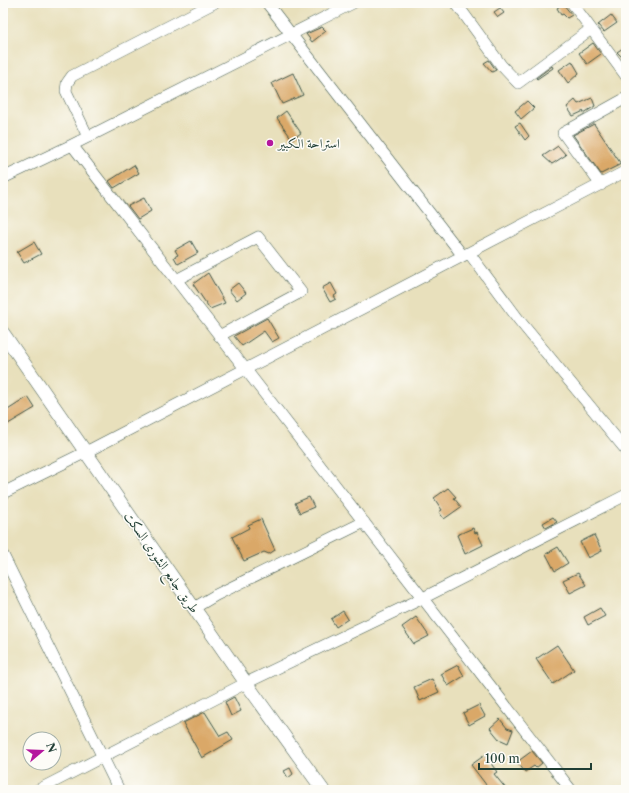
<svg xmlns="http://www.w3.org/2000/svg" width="629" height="793" viewBox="0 0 629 793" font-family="'Libre Caslon Text',Amiri,serif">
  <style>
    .building { fill: #daa867 }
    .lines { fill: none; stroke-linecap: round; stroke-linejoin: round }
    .minor-casing { stroke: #3d5548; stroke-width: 12 }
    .major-casing { stroke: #3d5548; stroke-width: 14 }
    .minor { stroke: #fff; stroke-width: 11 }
    .major { stroke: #fff; stroke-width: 13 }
    .poi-dot { fill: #b5179e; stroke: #fdfcf7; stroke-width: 1.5 }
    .labels { text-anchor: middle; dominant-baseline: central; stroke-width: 3; stroke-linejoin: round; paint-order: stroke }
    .poi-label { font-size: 13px; fill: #1f3d34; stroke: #fdfcf7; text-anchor: start }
    .street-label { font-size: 13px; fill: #1f3d34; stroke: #fdfcf7 }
  </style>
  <rect width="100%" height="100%" fill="#fdfcf7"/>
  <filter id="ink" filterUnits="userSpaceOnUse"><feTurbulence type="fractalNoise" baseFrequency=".025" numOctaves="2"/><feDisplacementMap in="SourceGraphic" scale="8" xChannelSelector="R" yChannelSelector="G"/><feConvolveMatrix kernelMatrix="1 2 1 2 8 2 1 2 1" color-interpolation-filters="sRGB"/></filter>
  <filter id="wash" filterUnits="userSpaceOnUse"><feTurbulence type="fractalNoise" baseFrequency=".012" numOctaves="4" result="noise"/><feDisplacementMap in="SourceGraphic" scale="16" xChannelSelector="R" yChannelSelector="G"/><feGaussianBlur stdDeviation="0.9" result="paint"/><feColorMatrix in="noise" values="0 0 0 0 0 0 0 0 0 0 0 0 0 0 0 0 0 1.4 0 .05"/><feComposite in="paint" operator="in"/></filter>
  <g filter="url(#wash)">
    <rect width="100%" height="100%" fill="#e8e0bc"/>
    <g id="blocks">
      <path class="building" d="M563 4 572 15 567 18 563 14 561 15 557 8Z
        M500 8 504 13 498 17 494 12Z
        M611 15 617 23 604 32 598 25Z
        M322 27 326 31 312 42 306 34Z
        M593 43 601 54 587 64 579 53Z
        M626 46V61L617 52Z
        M489 60 496 70 492 72 484 63Z
        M572 61 579 73 568 83 559 70Z
        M552 66 553 68 537 79 536 78Z
        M293 73 303 95 282 104 272 83Z
        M592 98 595 106 584 113V111L573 116 567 107 575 100 578 104Z
        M527 101 534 108 521 119 515 111Z
        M286 111 301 133 292 139 277 118Z
        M520 123 529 136 525 140 515 126Z
        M594 124 621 164 601 174 573 135Z
        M558 146 566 155 552 164 543 156Z
        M134 165 139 173 114 188 109 181Z
        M144 198 151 211 138 219 128 206Z
        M191 241 198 253 178 264 174 257 178 255 175 250Z
        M34 242 41 254 24 263 17 252Z
        M208 273 225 303 210 309 193 284Z
        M238 283 246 293 237 300 229 290Z
        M331 283 337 294 334 296 336 299 330 302 322 288Z
        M267 318 279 338 272 342 264 331 242 346 234 336Z
        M28 397 35 408 3 427V413Z
        M448 488 456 497 454 498 461 507 444 519 439 512 442 510 434 498Z
        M309 497 314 507 300 513 295 503Z
        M553 517 557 522 546 528 543 523Z
        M261 519 275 550 269 554 264 552 244 561 232 537 249 528 248 525Z
        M473 528 475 533 477 532 483 545 465 554 457 535Z
        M594 535 602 551 588 558 580 542Z
        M558 547 568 563 555 571 546 554Z
        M578 573 586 585 570 593 563 580Z
        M600 608 605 616 588 625 584 617Z
        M343 611 348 619 336 627 331 619Z
        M416 617 429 636 414 644 402 627Z
        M557 645 574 670 553 684 536 659Z
        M458 665 464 676 448 686 441 674Z
        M432 679 439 692 420 701 414 687Z
        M234 697 241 711 231 716 225 702Z
        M479 705 485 716 469 725 463 713Z
        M205 712 220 736 228 732 233 740 202 758 183 723Z
        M500 719 507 728 513 730 508 743 499 739 490 728Z
        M532 751 542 763 536 768 534 766 525 772 517 762Z
        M485 755 497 772 494 774 507 790H490L471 765Z
        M290 768 293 774 288 778 284 771Z"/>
    </g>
  </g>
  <g filter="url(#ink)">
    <use href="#blocks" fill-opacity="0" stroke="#3d5548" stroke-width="1"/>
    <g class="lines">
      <g class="minor-casing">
        <path id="minor" d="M267 3 463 256
          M456 3 501 65 518 83 591 29
          M572 3 626 76
          M88 137 66 91 67 83 72 76 214 3
          M72 145 571 790
          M3 178 72 145 353 3
          M601 185 563 133 626 98
          M469 253 519 320 626 450
          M176 280 258 237 301 292 219 336
          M3 493 86 452 626 171
          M3 555 119 790
          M194 608 216 595 364 522
          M38 790 246 683 423 598 626 495"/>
      </g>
      <g class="major-casing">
        <path id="major" d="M3 333 246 683 323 790"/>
      </g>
      <use href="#minor" class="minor"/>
      <use href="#major" class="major"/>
    </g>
  </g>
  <circle class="poi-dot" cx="270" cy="143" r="4"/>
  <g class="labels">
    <g class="poi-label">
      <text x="278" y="143">استراحة الكبير</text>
    </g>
    <g class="street-label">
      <text transform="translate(162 562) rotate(55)">طريق جامع الشورى السكت</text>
    </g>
  </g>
  <rect width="629" height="793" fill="none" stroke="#fdfcf7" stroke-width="16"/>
  <g transform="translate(42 751) rotate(71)"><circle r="19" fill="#fdfcf7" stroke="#a4b0a9"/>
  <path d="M0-3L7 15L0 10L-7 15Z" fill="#b5179e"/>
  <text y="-6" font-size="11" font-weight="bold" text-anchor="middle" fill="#1f3d34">N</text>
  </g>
  <path d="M479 763v6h112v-6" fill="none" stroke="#1f3d34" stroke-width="2"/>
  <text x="485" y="763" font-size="12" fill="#1f3d34" stroke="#fdfcf7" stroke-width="3" paint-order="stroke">100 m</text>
</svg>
